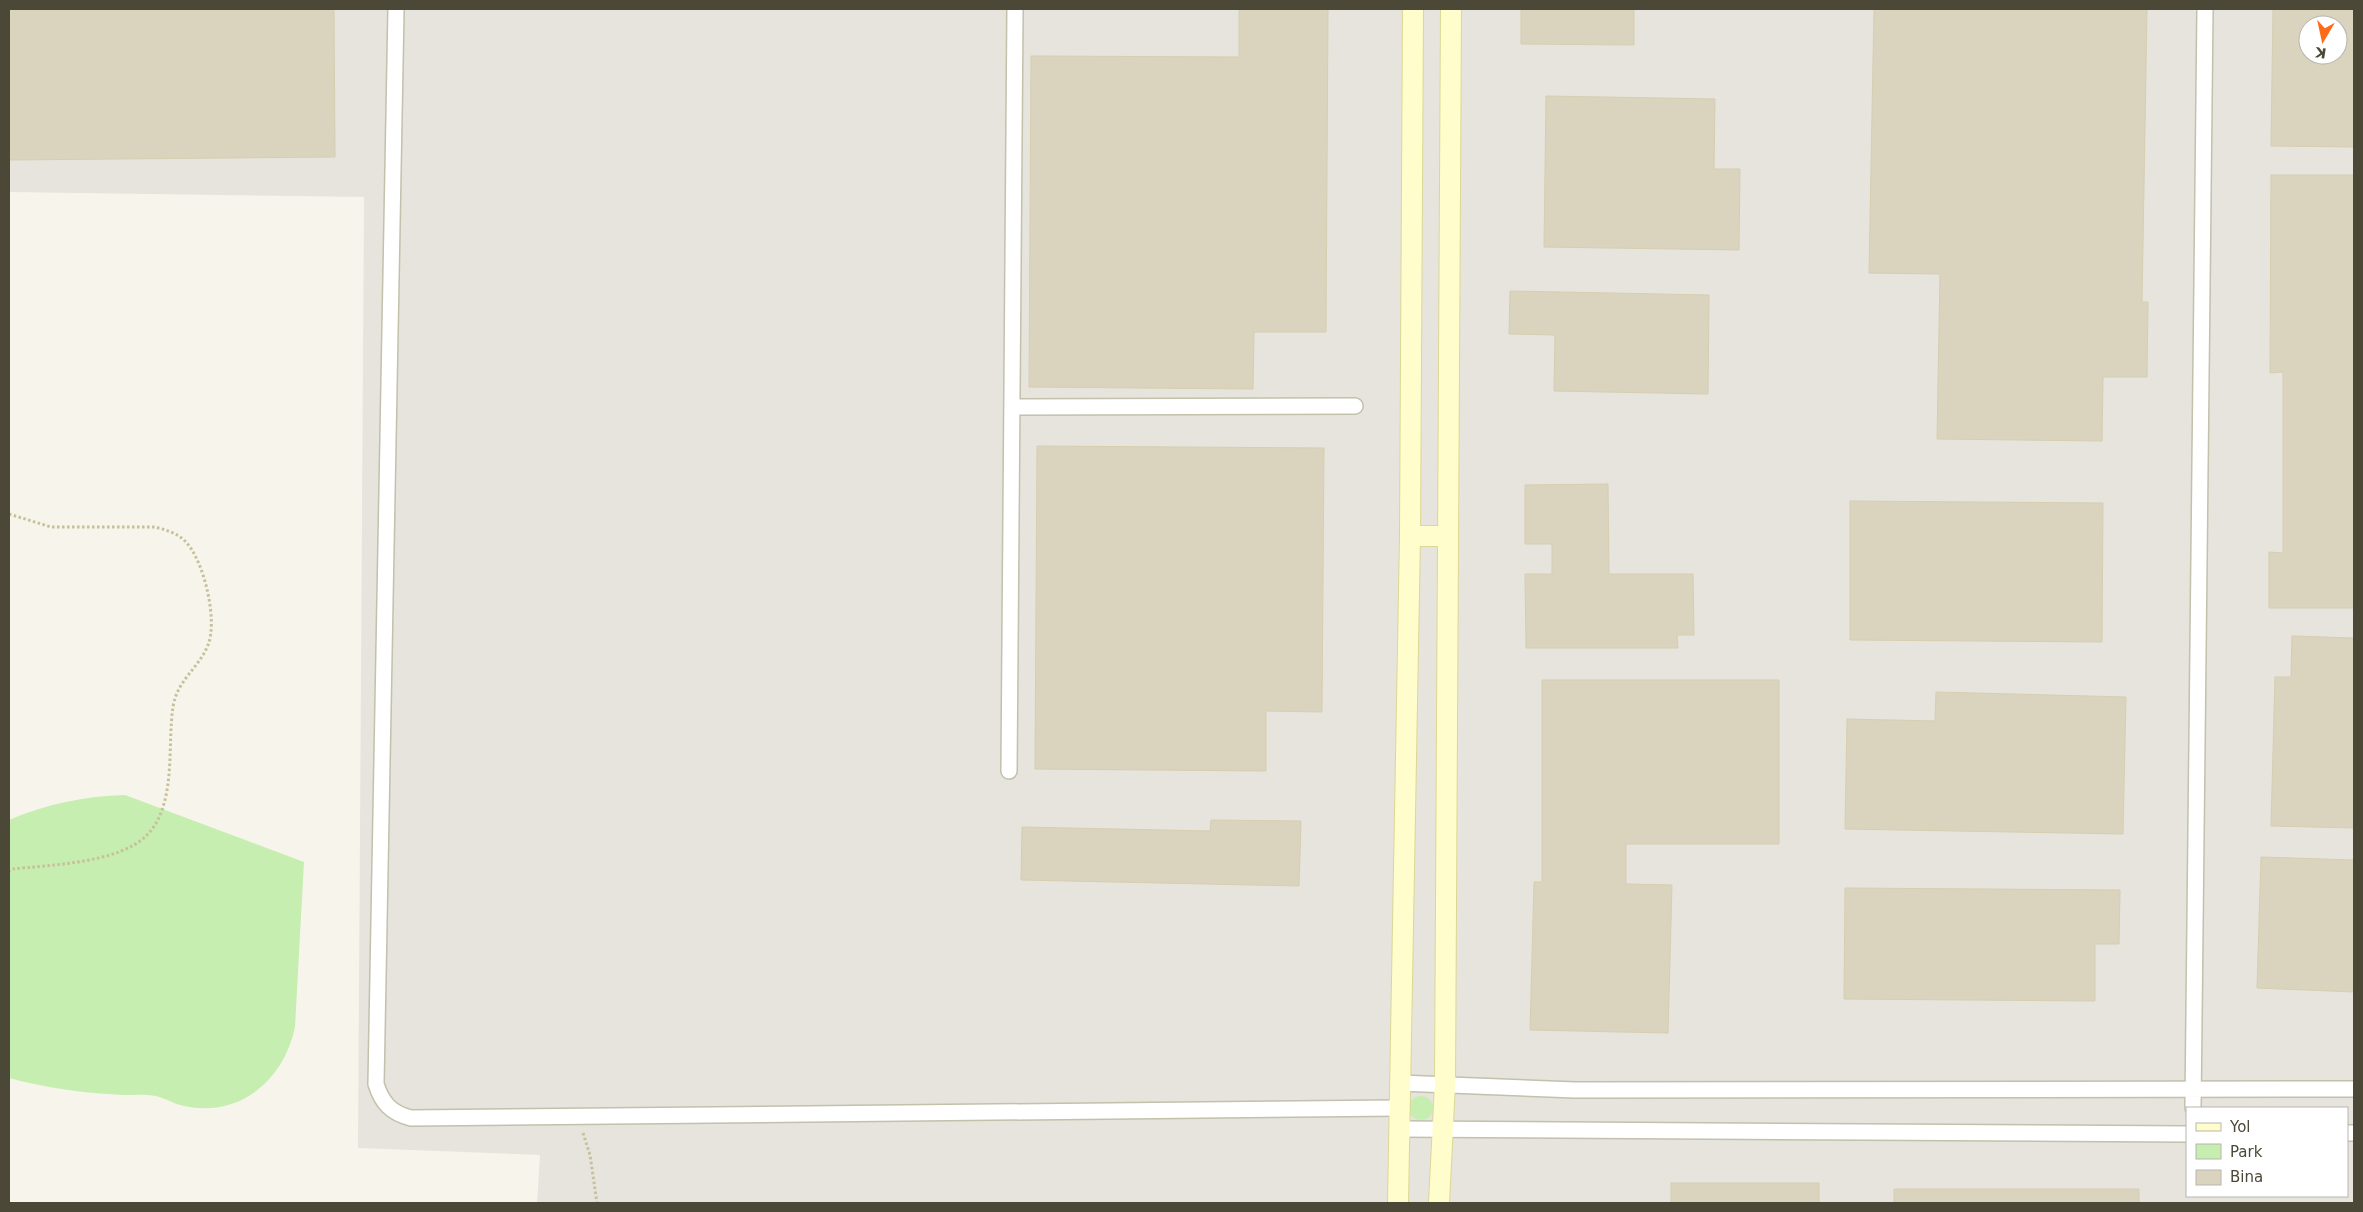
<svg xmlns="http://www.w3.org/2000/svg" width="2363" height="1212" viewBox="0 0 2363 1212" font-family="'DejaVu Sans',sans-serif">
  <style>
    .industrial { fill: #e6e4dc; fill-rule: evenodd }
    .green { fill: #c6eeb0 }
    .building { fill: #dad4be; stroke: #d5ceb1; fill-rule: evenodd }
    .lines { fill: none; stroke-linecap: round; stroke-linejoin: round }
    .street-casing { stroke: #c3c0ac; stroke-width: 18 }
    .secondary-casing { stroke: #dbd796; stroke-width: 22 }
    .path { stroke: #c7c09b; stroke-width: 3; stroke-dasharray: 2.5 2.5; stroke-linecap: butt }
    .street { stroke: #fff; stroke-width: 15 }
    .secondary { stroke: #fffdcc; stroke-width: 20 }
  </style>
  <rect width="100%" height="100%" fill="#f7f5eb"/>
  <path class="industrial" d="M9 9H2354V1203H537L540 1155 358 1148 364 197 9 192ZM2308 25H2338V55H2308ZM2187 1108H2347V1196H2187Z"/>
  <path class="green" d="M125 795 304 862 295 1027C284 1080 240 1118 184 1106 174 1104 165 1098 156 1096 145 1094 133 1095 122 1095 84 1093 45 1088 9 1078V820C47 804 84 796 125 795Z
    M1409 1108a12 12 0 1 1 24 0a12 12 0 1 1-24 0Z"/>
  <path class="building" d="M9 9H334L335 157 9 160Z
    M1239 9H1328L1326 332H1254L1253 389 1029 387 1031 56 1239 57Z
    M1521 9H1634V45L1521 44Z
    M1874 9H2147L2142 302H2148L2147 377H2103L2102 441 1937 439 1940 274 1869 273Z
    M2273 9H2354V147L2271 146ZM2308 25H2338V55H2308Z
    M1546 96 1715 99 1714 169H1740L1739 250 1544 247Z
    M2271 175H2354V608H2269V552L2283 553V372L2270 373Z
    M1510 291 1709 295 1708 394 1554 391 1555 335 1509 334Z
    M1037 446 1324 448 1322 712 1266 711V771L1035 769Z
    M1608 484 1609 574H1693L1694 635H1677L1678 648H1526L1525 574H1552V544H1525V485Z
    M1850 501 2103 503 2102 642 1850 640Z
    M2292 636 2354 638V828L2271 826 2275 677H2291Z
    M1542 680H1779V844H1626V884L1672 885 1668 1033 1530 1030 1534 882H1542Z
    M1936 692 2126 697 2123 834 1845 829 1847 719 1935 721Z
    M1211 820 1301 821 1299 886 1021 880 1022 827 1210 831Z
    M2261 857 2354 860V992L2257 988Z
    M1845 888 2120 890 2119 944H2095V1001L1844 999Z
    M1671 1183H1819V1203H1671Z
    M1894 1189H2139V1203H1894Z"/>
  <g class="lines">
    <g class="street-casing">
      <path id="street" d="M396 9 376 1084C382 1103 391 1113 411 1118L1399 1108
        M1012 407 1355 406
        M1009 771 1015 9
        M1399 1083 1575 1090 2354 1089
        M2193 1108 2205 9
        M1399 1129 2187 1134
        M2347 1133H2354"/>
    </g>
    <g class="secondary-casing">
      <path id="secondary" d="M1410 536H1448
        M1398 1203 1410 536 1413 9
        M1439 1203 1445 1084 1451 9"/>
    </g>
    <path class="path" d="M9 514 51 527H155C166 530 177 533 185 541 204 560 218 620 208 645 199 668 177 680 173 707 167 746 177 804 147 835 120 863 50 865 13 869L9 871
      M583 1133 590 1155 597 1203"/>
    <use href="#street" class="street"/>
    <use href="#secondary" class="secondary"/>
  </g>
  <rect width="2363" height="1212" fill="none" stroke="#4c4837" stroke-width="20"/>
  <rect x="2186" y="1107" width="162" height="90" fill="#ffffff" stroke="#b7b6af"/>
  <rect x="2196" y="1123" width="25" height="8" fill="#fffdcc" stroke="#b7b6af"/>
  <text x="2230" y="1132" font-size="15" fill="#4c4837">Yol</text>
  <rect x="2196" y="1144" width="25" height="15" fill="#c6eeb0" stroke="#b7b6af"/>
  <text x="2230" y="1157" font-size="15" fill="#4c4837">Park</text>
  <rect x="2196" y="1170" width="25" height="15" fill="#dad4be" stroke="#b7b6af"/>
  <text x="2230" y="1182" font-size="15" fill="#4c4837">Bina</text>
  <g transform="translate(2323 40) rotate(189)"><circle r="24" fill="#ffffff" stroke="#b7b6af"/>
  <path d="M0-4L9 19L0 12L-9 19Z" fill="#ff6a19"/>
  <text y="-8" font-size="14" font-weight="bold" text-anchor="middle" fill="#4c4837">K</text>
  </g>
</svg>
